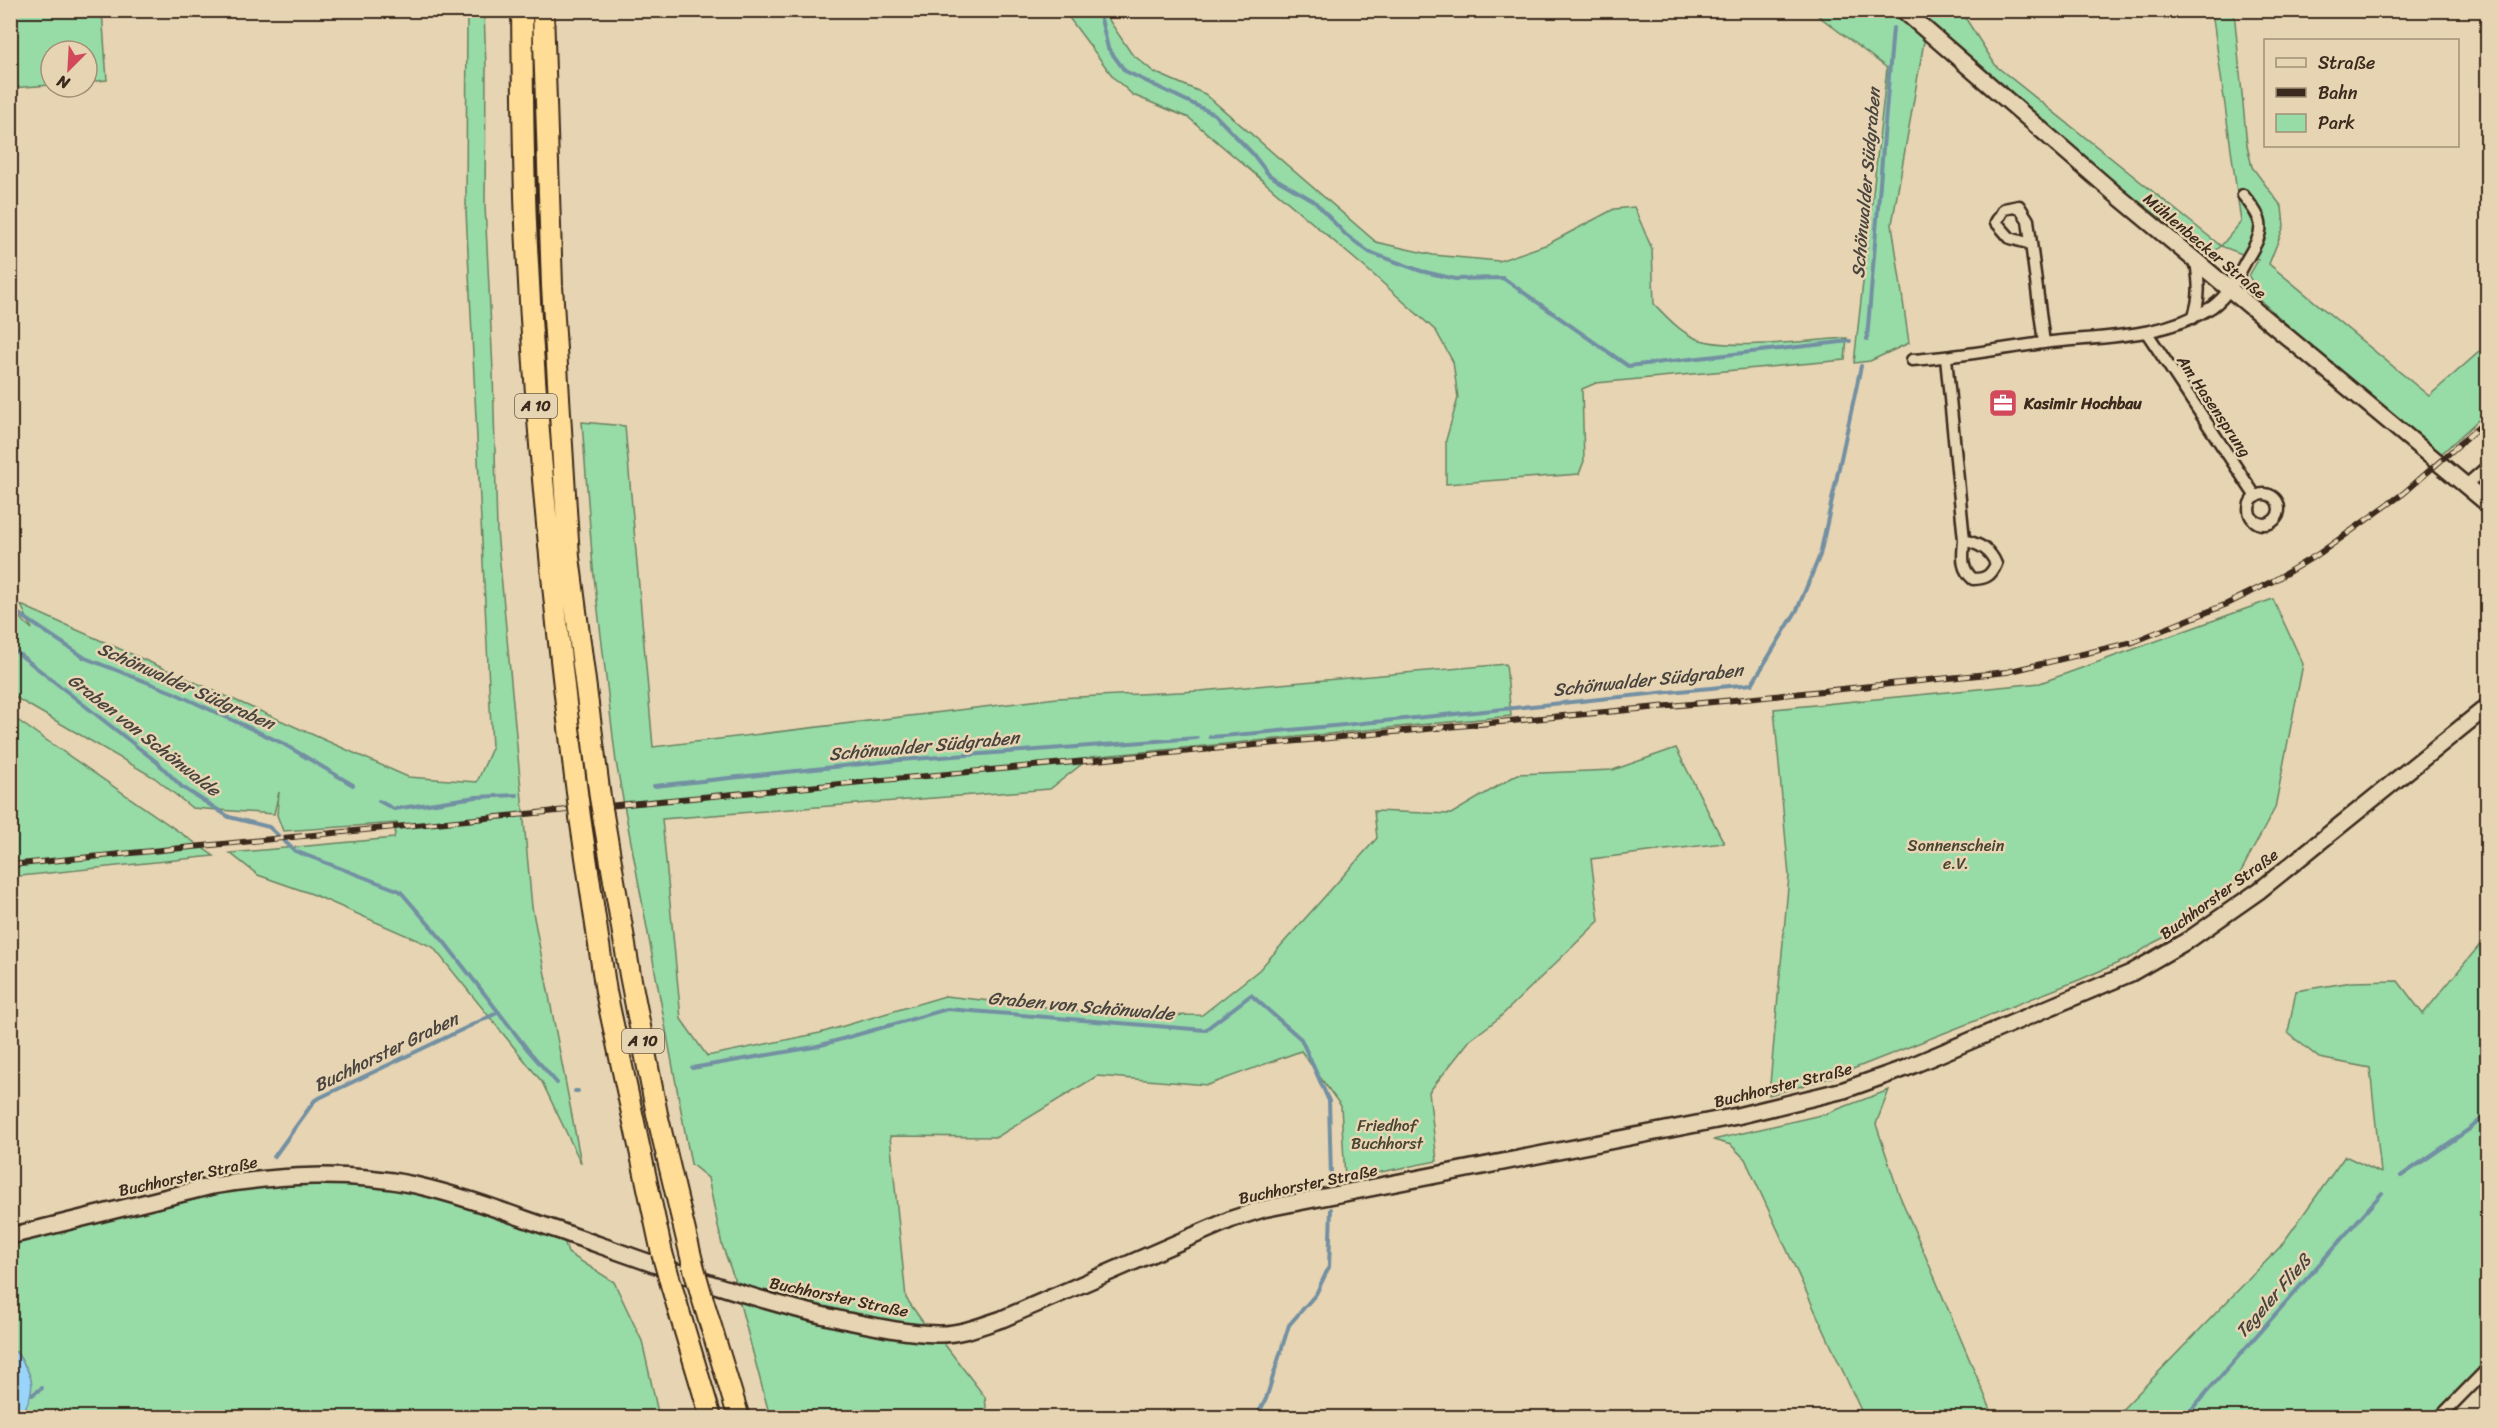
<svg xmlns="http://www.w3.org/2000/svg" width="2498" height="1428" viewBox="0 0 2498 1428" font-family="Sriracha,sans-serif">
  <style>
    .green { fill: #97dba7; stroke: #698262; stroke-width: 1.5 }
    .water { fill: #99d4fa; stroke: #7390a2; stroke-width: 1.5 }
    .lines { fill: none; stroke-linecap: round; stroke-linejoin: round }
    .stream { stroke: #7390a2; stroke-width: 4 }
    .street-casing { stroke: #3b2a1e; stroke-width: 15 }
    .secondary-casing { stroke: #3b2a1e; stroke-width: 20 }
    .highway-casing { stroke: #3b2a1e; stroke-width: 24 }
    .street { stroke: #e7d4b2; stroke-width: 10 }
    .secondary { stroke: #e7d4b2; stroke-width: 15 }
    .highway { stroke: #ffdd96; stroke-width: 20 }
    .rail-casing { stroke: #3b2a1e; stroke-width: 6 }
    .rail { stroke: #e7d4b2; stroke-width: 4; stroke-dasharray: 11; stroke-linecap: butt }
    .highway-bridge-casing { stroke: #3b2a1e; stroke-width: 24; stroke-linecap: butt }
    .highway-bridge { stroke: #ffdd96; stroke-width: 20 }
    .labels { text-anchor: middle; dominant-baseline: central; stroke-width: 5; stroke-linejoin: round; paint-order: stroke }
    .shield { fill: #e7d4b2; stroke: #6f5d4a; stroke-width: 1.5 }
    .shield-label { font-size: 15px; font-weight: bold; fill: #3b2a1e }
    .street-label { font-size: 16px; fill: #3b2a1e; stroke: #e7d4b2 }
    .poi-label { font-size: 16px; font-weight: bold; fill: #3b2a1e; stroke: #e7d4b2; text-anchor: start }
    .park-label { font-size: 16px; fill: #494533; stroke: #e7d4b2 }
    .water-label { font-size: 18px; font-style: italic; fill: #49443f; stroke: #e7d4b2 }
  </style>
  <rect width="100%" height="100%" fill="#e7d4b2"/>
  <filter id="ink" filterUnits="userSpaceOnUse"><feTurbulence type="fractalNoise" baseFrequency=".0167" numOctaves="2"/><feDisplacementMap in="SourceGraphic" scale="12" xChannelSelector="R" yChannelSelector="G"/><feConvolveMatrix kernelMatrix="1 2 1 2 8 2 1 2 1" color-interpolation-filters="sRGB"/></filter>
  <g filter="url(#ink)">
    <path class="green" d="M11 10 102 11 107 80 87 82V51H51V85L11 88Z
      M467 11H484L486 68 485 205 493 371 497 531 532 907 581 1163 542 1082 433 947 312 894 258 875 230 853 394 838 397 823 283 831 277 815 279 792 274 814 192 808 155 778 11 695V610L32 629 21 605 408 777 477 782 492 748 466 211Z
      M1064 11H1103L1131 53 1154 72 1205 94 1376 242 1433 255 1499 261 1548 244 1614 209 1634 207 1652 249 1654 304C1665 315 1678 330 1693 337 1721 352 1812 340 1847 338L1845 360 1596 383 1582 389 1584 461 1579 474 1446 484V440L1458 398 1453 362 1436 331 1376 277 1189 118 1133 95 1114 78Z
      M1812 11H1895L1925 36 1892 224 1909 343 1870 361 1854 363 1887 68Z
      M1920 11H1965L1966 19 1996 66 2221 246 2241 222 2212 11H2234L2247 145 2252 167 2282 207 2284 226 2269 264 2429 396 2487 345V412L2441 454 2351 382 2261 301 2249 276 2258 260 2221 246 2211 255 2107 178 1968 59Z
      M582 422 625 426 653 747 1057 698 1200 691 1506 664 1511 716 1091 757 1050 789 662 819 681 1019 707 1056 820 1033 945 996 1126 1016 1202 1015 1259 970 1377 838 1374 811 1451 814 1518 774 1613 770 1676 748 1724 843 1591 859 1599 921 1499 1018 1470 1040 1429 1092 1437 1161 1345 1179 1341 1106 1301 1051 1208 1085 1097 1076 997 1137 890 1136 906 1298 927 1328 814 1307 737 1286 722 1245 708 1178 691 1164 616 762 593 568Z
      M2273 599 2303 664 2275 808 2230 892 2175 932 2153 943 2132 957 2079 980 1830 1078 1769 1095 1789 876 1774 709 2040 683Z
      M10 715 214 856 11 877Z
      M2487 936V1368L2439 1417 2114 1418 2280 1247 2345 1156 2381 1173 2370 1068 2319 1058 2288 1033 2296 991 2352 982 2398 981 2423 1014Z
      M1889 1090 1876 1124 1899 1194 1994 1417H1864L1745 1159 1731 1145 1713 1140 1825 1114Z
      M313 1181 372 1185 449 1200 564 1240 568 1253 614 1282 642 1341 659 1417H21C35 1387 36 1381 16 1352H11L10 1242 254 1186Z
      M739 1300C806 1320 873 1335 942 1341L985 1397 987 1417H770Z"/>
    <path class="water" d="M11 1352H16C36 1381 36 1387 21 1417H11Z"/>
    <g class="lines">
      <path class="stream" d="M1096 10 1101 19 1108 48 1125 71 1214 114 1252 153 1269 175 1314 201 1346 235 1369 252 1421 271 1455 279 1503 278 1628 366 1850 341
        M1867 339 1893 28
        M10 608 85 658 172 692 282 743 353 785
        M10 647 158 763 182 787 229 817 269 827 295 851 400 891 445 943 528 1050 557 1083
        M1210 737C1391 722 1571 701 1752 684L1797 610 1820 555 1861 366
        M654 786 900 760 1197 738
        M379 801 394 809 476 797 517 795
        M692 1068 814 1047 947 1009 1205 1030 1251 995 1301 1039 1329 1101 1331 1178
        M575 1091H578
        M274 1157 315 1100 499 1012
        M2401 1176 2471 1128 2488 1113
        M32 1395 42 1388
        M1256 1418 1266 1399 1289 1325 1316 1294 1329 1267 1331 1209
        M2184 1418 2382 1193"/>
      <g class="street-casing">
        <path id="street" d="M2031 244 2010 238 1996 222 2004 209 2019 206 2028 220 2044 343
          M2193 318C2201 298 2199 282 2196 261
          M2147 333 2256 497
          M1946 358 1964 540C1963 556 1960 568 1973 579 1985 579 1991 576 1996 564 1990 549 1979 544 1964 540
          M1912 360C1956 357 1999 349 2043 343 2100 336 2162 339 2212 307 2229 295 2237 277 2247 259 2265 229 2266 223 2243 195
          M2465 486 2488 466
          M2249 509a15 15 0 1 1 30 0a15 15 0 1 1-30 0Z
          M2439 1418 2488 1368"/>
      </g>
      <g class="secondary-casing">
        <path id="secondary" d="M1903 10 2113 192 2488 504
          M10 1236 212 1186C280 1175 347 1171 415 1185 464 1196 510 1214 557 1230 651 1263 745 1299 843 1320 873 1326 905 1333 937 1334 959 1335 981 1326 1002 1319L1232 1219 1263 1209 1737 1116 1844 1090 1906 1068 2131 973 2190 939 2260 890 2488 706"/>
      </g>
      <g class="highway-casing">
        <path id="highway" d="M522 10C523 89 523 168 527 246 536 432 554 616 578 800
          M543 10 552 286 569 557 600 797
          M603 815 630 975 657 1114 693 1265
          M580 817 606 992 662 1253
          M672 1288 711 1418
          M702 1297 739 1418"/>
      </g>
      <use href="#street" class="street"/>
      <use href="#secondary" class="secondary"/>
      <use href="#highway" class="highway"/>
      <g class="rail-casing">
        <path id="rail" d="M10 865 628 804 1755 698 2007 672 2133 642 2227 604 2273 581 2320 553 2404 493 2488 419"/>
      </g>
      <use href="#rail" class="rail"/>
      <g class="highway-bridge-casing">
        <path id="highway-bridge" d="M600 797 603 815
          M578 800 580 817
          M662 1253 672 1288
          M693 1265 702 1297"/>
      </g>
      <use href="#highway-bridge" class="highway-bridge"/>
    </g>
  </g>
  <defs>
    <g id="office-square" transform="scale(1.5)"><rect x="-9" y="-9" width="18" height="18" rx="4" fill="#d1495b" stroke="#e7d4b2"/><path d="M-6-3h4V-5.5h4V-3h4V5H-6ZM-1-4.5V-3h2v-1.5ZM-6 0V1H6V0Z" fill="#fff"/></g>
  </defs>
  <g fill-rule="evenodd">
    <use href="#office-square" x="2003" y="403"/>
  </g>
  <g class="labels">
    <g class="shield">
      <rect x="515" y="394" width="42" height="24" rx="4.5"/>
      <rect x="622" y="1029" width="42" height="24" rx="4.5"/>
    </g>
    <g class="shield-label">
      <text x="536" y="406">A 10</text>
      <text x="643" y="1041">A 10</text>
    </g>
    <g class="street-label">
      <text transform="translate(2205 246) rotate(40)">Mühlenbecker Straße</text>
      <text transform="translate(2214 406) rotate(56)">Am Hasensprung</text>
      <text transform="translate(2219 894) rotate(-36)">Buchhorster Straße</text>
      <text transform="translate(1783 1085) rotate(-14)">Buchhorster Straße</text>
      <text transform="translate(188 1176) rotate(-12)">Buchhorster Straße</text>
      <text transform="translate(1308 1184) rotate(-12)">Buchhorster Straße</text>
      <text transform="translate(839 1297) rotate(12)">Buchhorster Straße</text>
    </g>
    <g class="poi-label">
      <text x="2024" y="403">Kasimir Hochbau</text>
    </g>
    <g class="park-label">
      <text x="1956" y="845">Sonnenschein<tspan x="1956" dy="18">e.V.</tspan></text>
      <text x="1387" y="1125">Friedhof<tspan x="1387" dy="18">Buchhorst</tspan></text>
    </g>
    <g class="water-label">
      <text transform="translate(1866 183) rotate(-85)">Schönwalder Südgraben</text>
      <text transform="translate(1648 680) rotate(-6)">Schönwalder Südgraben</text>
      <text transform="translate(186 686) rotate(24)">Schönwalder Südgraben</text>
      <text transform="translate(144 735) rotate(38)">Graben von Schönwalde</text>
      <text transform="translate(924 746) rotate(-5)">Schönwalder Südgraben</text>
      <text transform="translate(1081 1006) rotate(5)">Graben von Schönwalde</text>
      <text transform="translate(386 1052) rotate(-26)">Buchhorster Graben</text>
      <text transform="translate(2273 1296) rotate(-49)">Tegeler Fließ</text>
    </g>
  </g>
  <rect width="2498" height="1428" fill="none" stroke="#e7d4b2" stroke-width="36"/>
  <rect x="18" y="18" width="2462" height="1392" fill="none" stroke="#3b2a1e" stroke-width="2" filter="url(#ink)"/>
  <rect x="2264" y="39" width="195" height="108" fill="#e7d4b2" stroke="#a29077" stroke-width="1.5"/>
  <rect x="2276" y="58" width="30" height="9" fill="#e7d4b2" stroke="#a29077" stroke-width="1.5"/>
  <text x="2318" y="69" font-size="18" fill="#3b2a1e">Straße</text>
  <rect x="2276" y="88" width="30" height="9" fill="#3b2a1e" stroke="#a29077" stroke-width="1.5"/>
  <text x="2318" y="99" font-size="18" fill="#3b2a1e">Bahn</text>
  <rect x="2276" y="114" width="30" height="18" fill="#97dba7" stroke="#a29077" stroke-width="1.5"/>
  <text x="2318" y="129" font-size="18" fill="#3b2a1e">Park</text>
  <g transform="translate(69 69) rotate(204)"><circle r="28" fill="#e7d4b2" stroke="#a29077" stroke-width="1.5"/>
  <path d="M0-4.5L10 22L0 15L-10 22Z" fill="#d1495b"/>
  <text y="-9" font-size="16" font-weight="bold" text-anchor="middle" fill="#3b2a1e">N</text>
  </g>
</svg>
